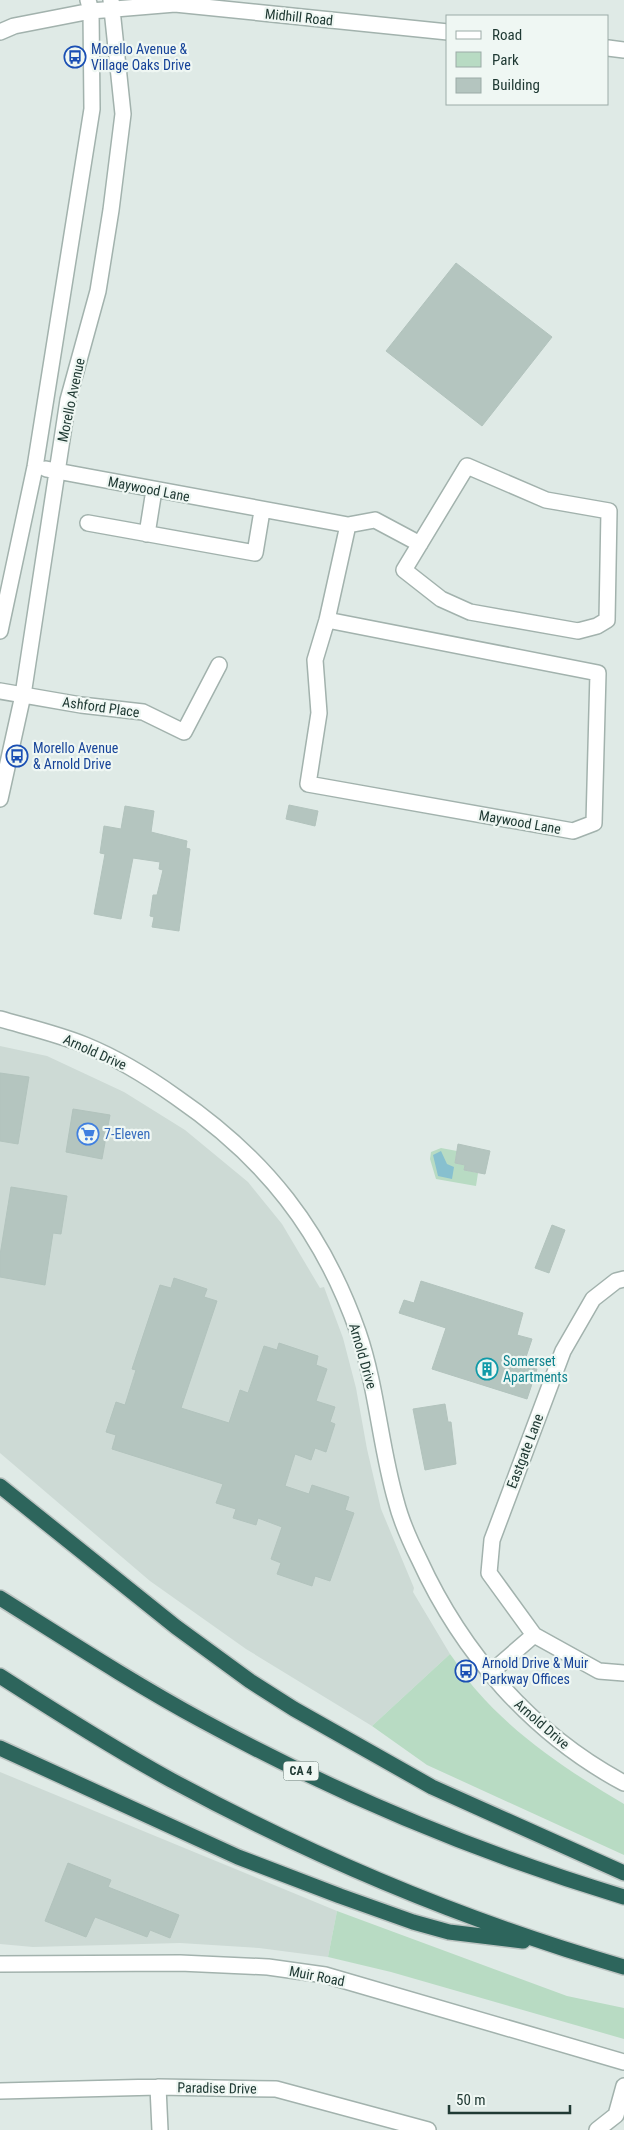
<svg xmlns="http://www.w3.org/2000/svg" width="624" height="2130" viewBox="0 0 624 2130" font-family="'Roboto Condensed',sans-serif">
  <style>
    .built { fill: #cddad5 }
    .green { fill: #b8dbc3 }
    .water { fill: #87c0cf }
    .building { fill: #b4c5bf; stroke: #b2c3bd }
    .lines { fill: none; stroke-linecap: round; stroke-linejoin: round }
    .minor-casing { stroke: #a2b2ad; stroke-width: 18 }
    .highway-casing { stroke: #bcc4c2; stroke-width: 18 }
    .minor { stroke: #fff; stroke-width: 15 }
    .highway { stroke: #2d655c; stroke-width: 15 }
    .labels { text-anchor: middle; dominant-baseline: central; stroke-width: 4.5; stroke-linejoin: round; paint-order: stroke }
    .shield { fill: #eff7f3; stroke: #5e736d; stroke-width: 1 }
    .shield-label { font-size: 12px; font-weight: bold; fill: #203a34 }
    .street-label { font-size: 14px; fill: #203a34; stroke: #eff7f3 }
    .transit-label { font-size: 14px; fill: #164399; stroke: #eff7f3; text-anchor: start }
    .shop-label { font-size: 14px; fill: #366cbe; stroke: #eff7f3; text-anchor: start }
    .culture-label { font-size: 14px; fill: #0d838f; stroke: #eff7f3; text-anchor: start }
  </style>
  <rect width="100%" height="100%" fill="#dfeae6"/>
  <path class="built" d="M0 1046 47 1056 124 1092 185 1130 248 1182 282 1224 320 1288 324 1287 343 1338 356 1388 367 1449 381 1509 414 1588 413 1592 450 1654 372 1726 246 1649 150 1581 0 1453Z
    M0 1772 337 1911 328 1957 259 1948 180 1943 33 1947 0 1944Z"/>
  <path class="green" d="M441 1148 457 1151 455 1163 465 1165 464 1170 478 1173 476 1186 436 1179 430 1159 431 1152Z
    M450 1654C459 1666 467 1680 477 1691 518 1738 570 1772 624 1804V1855L427 1765 372 1726Z
    M337 1911 567 1996 624 2008V2039L391 1972 328 1957Z"/>
  <path class="water" d="M441 1151 447 1164 454 1167 452 1179 438 1176 433 1155Z"/>
  <path class="building" d="M456 263 552 337 482 426 386 351Z
    M289 805 318 811 315 826 286 819Z
    M125 806 154 811 151 832 187 841 186 848 190 849 179 931 152 927 154 917 150 916 153 895H157L163 870 159 869 160 862 133 858 121 919 94 914 105 854 100 853 104 826 121 829Z
    M0 1073 29 1077 18 1144 0 1141Z
    M73 1109 110 1115 102 1159 66 1152Z
    M458 1144 490 1151 485 1174 464 1170 465 1165 455 1163Z
    M11 1187 67 1196 61 1234 53 1233 45 1285 0 1277V1255Z
    M552 1225 565 1230 549 1273 535 1268Z
    M174 1278 207 1289 204 1297 217 1301 181 1408 229 1423 240 1390 248 1393 264 1346 277 1350 279 1343 318 1356 316 1365 327 1369 316 1401 335 1407 330 1422 335 1424 326 1452 315 1448 311 1460 295 1454 285 1486 309 1494 312 1485 349 1497 345 1510 354 1513 330 1581 315 1576 312 1586 277 1574 281 1563 271 1559 282 1527 258 1518 256 1525 233 1518 236 1509 216 1503 223 1484 112 1449 116 1435 106 1432 116 1402 125 1405 136 1370 132 1369 160 1285 171 1288Z
    M421 1281 523 1313 517 1335 532 1339 524 1363 537 1369 527 1399 432 1369 446 1328 399 1313 404 1300 414 1303Z
    M445 1404 448 1422H451L456 1464 425 1470 413 1409Z
    M68 1863 111 1880 108 1887 179 1915 170 1938 150 1930 147 1937 95 1917 86 1937 45 1921Z"/>
  <g class="lines">
    <g class="minor-casing">
      <path id="minor" d="M0 32 14 26 91 11 175 4 448 32
        M608 48 624 50
        M467 466 546 500 609 511 607 620 597 626 578 631 470 612 441 599 404 570Z
        M46 469 348 525 375 520 420 544
        M88 523 255 553 262 511
        M147 534 154 490
        M327 620 598 673 594 823 573 831 308 784 319 713 315 660 327 620 348 525
        M0 631 35 467 92 109 91 11 88 0
        M0 691 81 705 143 712 184 732 219 665
        M0 799 23 695 68 400 98 291 111 210 123 114 111 0
        M0 1019C28 1027 58 1034 85 1045 117 1058 148 1077 176 1097 265 1158 322 1230 358 1332 377 1387 380 1446 396 1501 401 1521 410 1541 419 1559 462 1653 532 1734 624 1783
        M624 1279 616 1281 593 1299 563 1351 492 1540 489 1573 534 1635 599 1671 624 1673
        M489 1674 534 1635
        M0 1964 180 1963 268 1967 325 1975 624 2062
        M158 2087 160 2130
        M0 2091 158 2087 276 2089 428 2130
        M597 2130 616 2115 624 2086"/>
    </g>
    <g class="highway-casing">
      <path id="highway" d="M0 1486 176 1627 250 1681 294 1709 432 1787 624 1873
        M0 1598C67 1640 133 1683 203 1721 337 1794 478 1853 624 1897
        M0 1676C56 1712 113 1748 171 1780 315 1858 467 1922 624 1967
        M0 1748 238 1857 340 1896 413 1922 449 1932 523 1941"/>
    </g>
    <use href="#minor" class="minor"/>
    <use href="#highway" class="highway"/>
  </g>
  <defs>
    <g id="bus-ring" transform="scale(1.125)"><circle r="9.5" fill="#eff7f3" stroke="#1a4fb4" stroke-width="1.5"/><path d="M-5-6H5V4H4V6H2V4H-2V6H-4V4H-5ZM-3.5-4V0h7V-4ZM-3.5 1.2v1.5H-2V1.2ZM2 1.2v1.5H3.5V1.2Z" fill="#1a4fb4"/></g>
    <g id="supermarket-ring" transform="scale(1.125)"><circle r="9.5" fill="#eff7f3" stroke="#3f7fe0" stroke-width="1.5"/><path d="M-6-5.5h2.5l.6 2H6L4.5 2H-2.5L-4.4-4H-6ZM-1.5 3.2a1.3 1.3 0 1 0 .1 0ZM3 3.2a1.3 1.3 0 1 0 .1 0Z" fill="#3f7fe0"/></g>
    <g id="building-ring" transform="scale(1.125)"><circle r="9.5" fill="#eff7f3" stroke="#0f9aa8" stroke-width="1.5"/><path d="M-4-6H4V6H1V3H-1V6H-4ZM-2.5-4.3h1.7v1.8h-1.7ZM.8-4.3h1.7v1.8H.8ZM-2.5-1h1.7V.8h-1.7ZM.8-1h1.7V.8H.8Z" fill="#0f9aa8"/></g>
  </defs>
  <g fill-rule="evenodd">
    <use href="#bus-ring" x="75" y="57"/>
    <use href="#bus-ring" x="17" y="756"/>
    <use href="#supermarket-ring" x="88" y="1134"/>
    <use href="#building-ring" x="487" y="1369"/>
    <use href="#bus-ring" x="466" y="1671"/>
  </g>
  <g class="labels">
    <rect class="shield" x="283.5" y="1761.5" width="35" height="19" rx="4"/>
    <g class="shield-label">
      <text x="301" y="1771">CA 4</text>
    </g>
    <g class="street-label">
      <text transform="translate(299 17) rotate(6)">Midhill Road</text>
      <text transform="translate(71 400) rotate(-78)">Morello Avenue</text>
      <text transform="translate(149 489) rotate(11)">Maywood Lane</text>
      <text transform="translate(101 707) rotate(8)">Ashford Place</text>
      <text transform="translate(520 822) rotate(10)">Maywood Lane</text>
      <text transform="translate(95 1052) rotate(24)">Arnold Drive</text>
      <text transform="translate(363 1356) rotate(74)">Arnold Drive</text>
      <text transform="translate(525 1451) rotate(-69)">Eastgate Lane</text>
      <text transform="translate(542 1724) rotate(41)">Arnold Drive</text>
      <text transform="translate(317 1976) rotate(11)">Muir Road</text>
      <text transform="translate(217 2088) rotate(1)">Paradise Drive</text>
    </g>
    <g class="transit-label">
      <text x="91" y="49">Morello Avenue &amp;<tspan x="91" dy="16">Village Oaks Drive</tspan></text>
      <text x="33" y="748">Morello Avenue<tspan x="33" dy="16">&amp; Arnold Drive</tspan></text>
      <text x="482" y="1663">Arnold Drive &amp; Muir<tspan x="482" dy="16">Parkway Offices</tspan></text>
    </g>
    <g class="shop-label">
      <text x="104" y="1134">7-Eleven</text>
    </g>
    <g class="culture-label">
      <text x="503" y="1361">Somerset<tspan x="503" dy="16">Apartments</tspan></text>
    </g>
  </g>
  <rect x="446" y="15" width="162" height="90" fill="#eff7f3" stroke="#9caba7"/>
  <rect x="456" y="31" width="25" height="8" fill="#ffffff" stroke="#9caba7"/>
  <text x="492" y="40" font-size="15" fill="#203a34">Road</text>
  <rect x="456" y="52" width="25" height="15" fill="#b8dbc3" stroke="#9caba7"/>
  <text x="492" y="65" font-size="15" fill="#203a34">Park</text>
  <rect x="456" y="78" width="25" height="15" fill="#b4c5bf" stroke="#9caba7"/>
  <text x="492" y="90" font-size="15" fill="#203a34">Building</text>
  <path d="M449 2105v8h121v-8" fill="none" stroke="#203a34" stroke-width="2.5"/>
  <text x="456" y="2105" font-size="15" fill="#203a34" stroke="#eff7f3" stroke-width="4" paint-order="stroke">50 m</text>
</svg>
